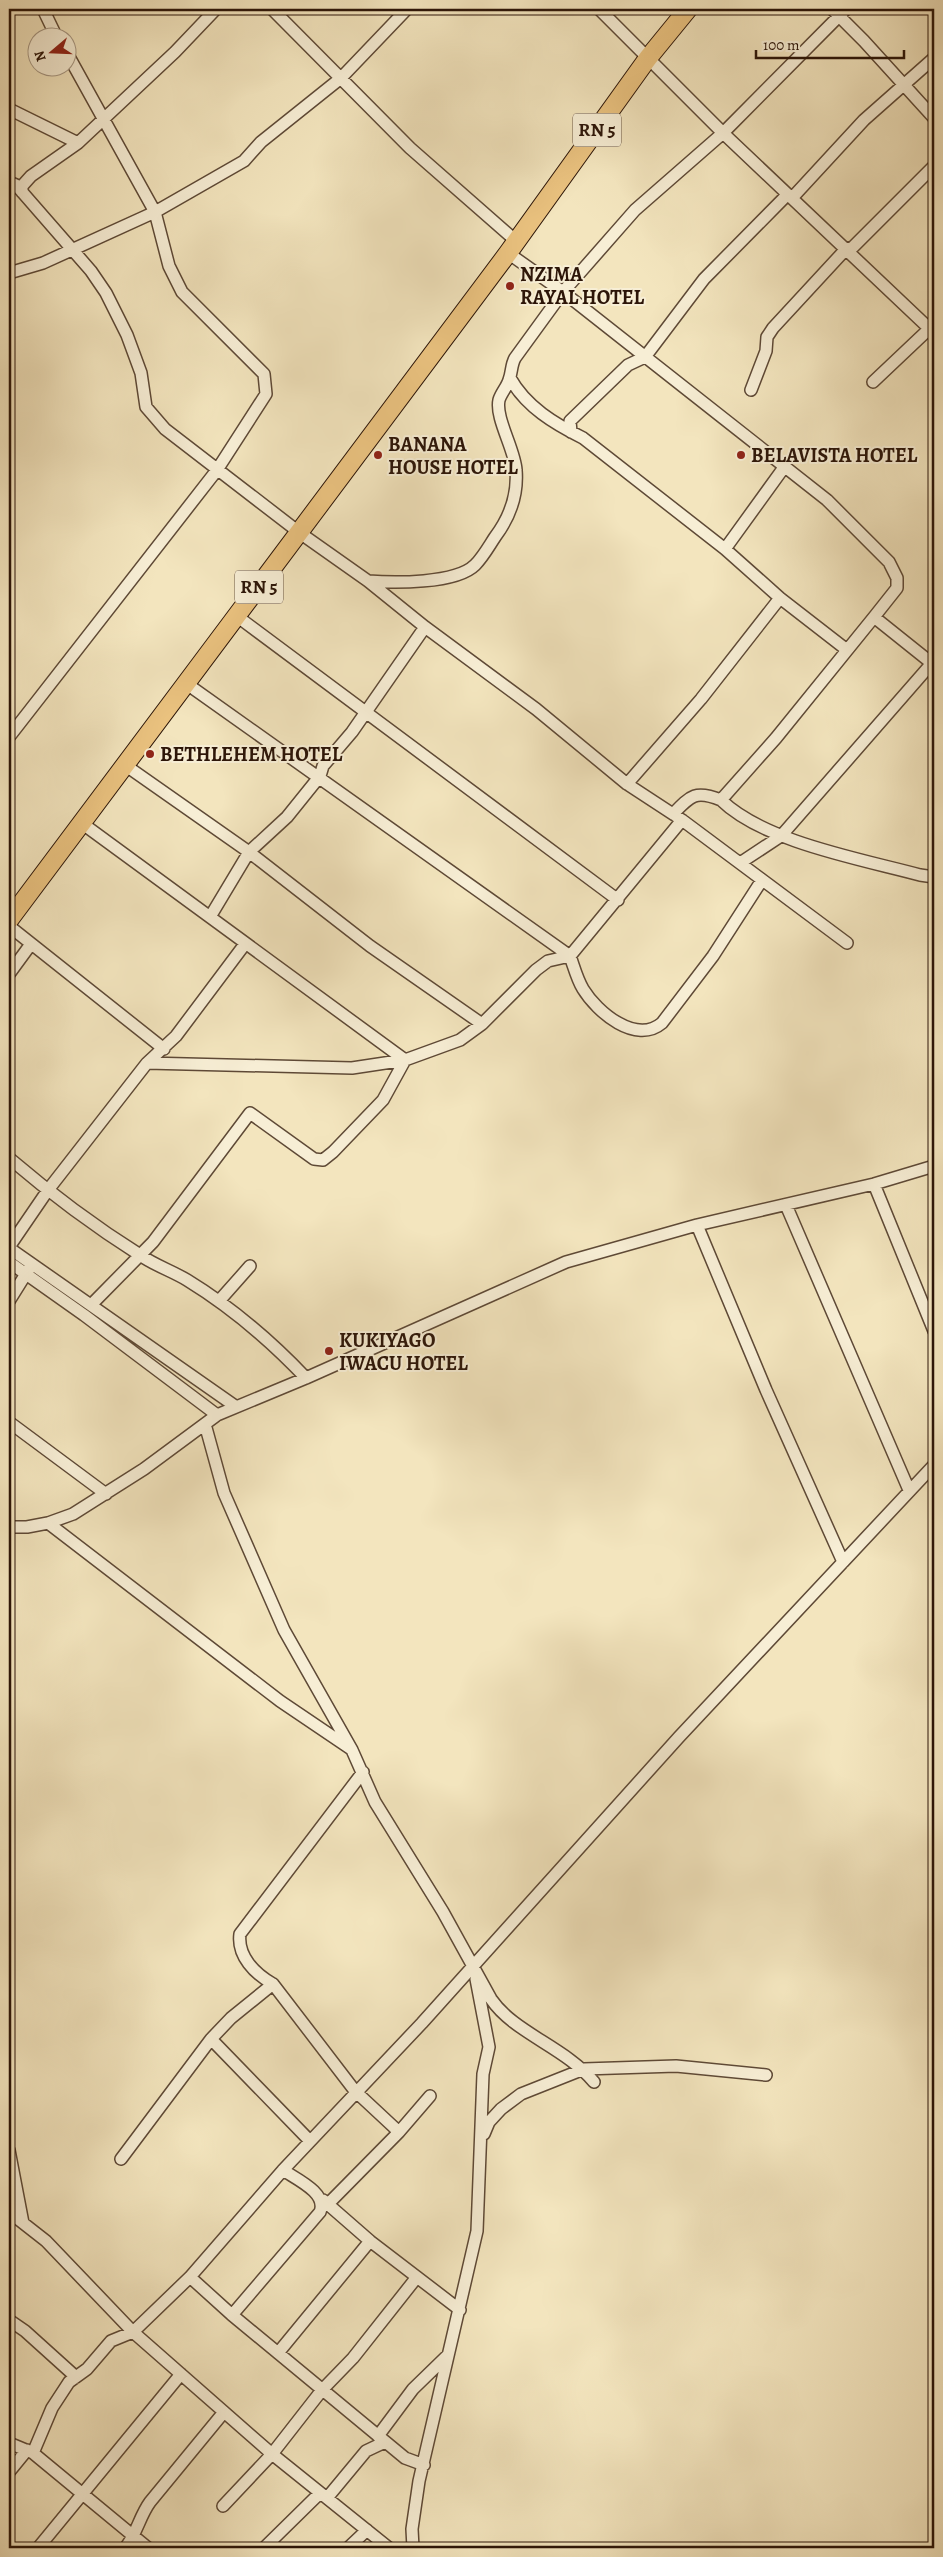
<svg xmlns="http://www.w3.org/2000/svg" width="943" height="2557" viewBox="0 0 943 2557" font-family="Alegreya,serif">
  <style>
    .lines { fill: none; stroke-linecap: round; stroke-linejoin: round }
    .street-casing { stroke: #5e4936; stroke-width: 14 }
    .primary-casing { stroke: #2c1508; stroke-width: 20 }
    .street { stroke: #f7eed5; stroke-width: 11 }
    .primary { stroke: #eac27f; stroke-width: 18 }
    .poi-dot { fill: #8f2418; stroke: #f7eed5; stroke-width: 2 }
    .labels { text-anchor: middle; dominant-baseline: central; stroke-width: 4; stroke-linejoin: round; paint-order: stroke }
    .shield { fill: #f7eed5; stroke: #695646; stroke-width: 1 }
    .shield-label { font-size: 19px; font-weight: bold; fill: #2c1508 }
    .poi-label { font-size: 20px; font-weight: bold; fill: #2c1508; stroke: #f7eed5; text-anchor: start }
  </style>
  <rect width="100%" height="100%" fill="#f3e5be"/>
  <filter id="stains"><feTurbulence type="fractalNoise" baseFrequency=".004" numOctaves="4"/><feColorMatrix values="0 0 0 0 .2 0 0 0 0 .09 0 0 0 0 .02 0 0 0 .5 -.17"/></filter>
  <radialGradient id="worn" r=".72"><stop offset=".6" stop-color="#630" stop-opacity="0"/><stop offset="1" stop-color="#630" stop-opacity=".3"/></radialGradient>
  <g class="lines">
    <g class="street-casing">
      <path id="street" d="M43 9 57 38
        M272 9 410 148 516 241
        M599 9 723 133 934 333
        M832 9 864 41 934 118
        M9 109 78 143 175 52 216 9
        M9 182 16 185 91 271 106 293 127 335 141 373 146 407 165 429 300 533 368 581 425 627 536 709 627 784 682 820 847 943
        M22 192V186L31 176 78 143
        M792 198 864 120 934 58
        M508 253 563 292 827 500 889 562 897 578V588L874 617 776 738 721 800C696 790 691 795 673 814
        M9 273 43 263 155 212 244 161 261 142 341 78 407 9
        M510 378C526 407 555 424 583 438L725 549 780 598 847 650
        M873 382 929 329
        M751 390 766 351 767 337 773 328 846 249 853 247 934 166
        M571 432 570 421 628 365 645 357 704 279 787 195
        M725 549 785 466
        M368 581C393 583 456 584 475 565 483 557 489 546 495 537 510 517 518 495 516 470 515 450 495 418 499 400 501 393 507 387 509 380 512 372 511 365 515 358L563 292 635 210 723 133 846 9
        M238 617 618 900
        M874 617 934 665
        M187 684 570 956C574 967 577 979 583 989 597 1012 636 1045 662 1023L713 956 762 880
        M9 737 217 470 266 394 264 374 182 292 169 266 155 212 68 55
        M125 765 249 852 370 946 482 1024
        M627 784 701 699 780 598
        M721 800C764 842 861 859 920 875L934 877
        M83 824 405 1060 383 1100 333 1152 323 1160 314 1159 250 1113 153 1242 91 1305
        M740 863 781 836 932 663
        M210 917 249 852 287 817 320 776 323 766 352 732 425 627
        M9 926 164 1049
        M9 974 31 944
        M147 1063 352 1068 405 1060 460 1040 482 1024 536 970 548 961 570 956 682 820
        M9 1158C50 1193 94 1226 140 1255 154 1265 172 1271 187 1280 231 1307 270 1340 306 1378
        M874 1184 934 1331
        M786 1205 909 1490
        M697 1225 766 1390 843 1562
        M9 1247 48 1190 147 1063 176 1036 245 944
        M9 1248 235 1406
        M9 1262 84 1315 217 1415
        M9 1301 29 1269
        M219 1301 250 1266
        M9 1422 106 1494
        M205 1424 224 1493 284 1630 352 1750 375 1802 443 1912 491 1999C514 2033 565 2047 594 2082
        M48 1523 280 1701 351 1749
        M9 1527H27L48 1523 73 1514 144 1469 217 1415 306 1378 566 1262 697 1225 874 1184 934 1166
        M211 2039 310 2141
        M399 2132 430 2096
        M484 2134 489 2122 501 2109 521 2094 584 2069 676 2066 766 2075
        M9 2150 23 2223
        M121 2159 211 2039 231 2018 273 1984
        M323 2200 370 2241 460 2310
        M328 2204 399 2132 355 2091 273 1984C255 1974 237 1956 240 1934L363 1772
        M9 2212 46 2241 133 2332 272 2454 389 2548
        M190 2277 232 2315 405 2458 424 2465
        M232 2315 320 2212C328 2193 296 2179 283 2170
        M9 2320 25 2331 76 2377
        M278 2353 370 2241
        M378 2436 413 2389 448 2355
        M9 2443 33 2453 148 2548
        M33 2453 52 2408 69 2382 87 2369 111 2341 133 2332 190 2277 283 2170 422 2023 679 1737 934 1465
        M9 2472 27 2450
        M327 2498 366 2451 385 2442
        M223 2506 272 2454 322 2390 353 2358 417 2277
        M38 2548 181 2374
        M125 2548C137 2534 139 2517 150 2502L224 2412
        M264 2548 320 2493
        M348 2548 367 2530
        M413 2548 412 2529 419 2481 477 2231 483 2074 489 2047 476 1979"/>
    </g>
    <g class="primary-casing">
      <path id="primary" d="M9 920 508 253 648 58 688 9"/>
    </g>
    <use href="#street" class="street"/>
    <use href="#primary" class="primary"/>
  </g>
  <g class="poi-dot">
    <circle cx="510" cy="286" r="5"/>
    <circle cx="378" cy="455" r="5"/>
    <circle cx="741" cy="455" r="5"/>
    <circle cx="150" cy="754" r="5"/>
    <circle cx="329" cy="1351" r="5"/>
  </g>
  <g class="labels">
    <g class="shield">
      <rect x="573" y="113.5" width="48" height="33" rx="4"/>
      <rect x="235" y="570.5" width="48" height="33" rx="4"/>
    </g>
    <g class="shield-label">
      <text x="597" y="130">RN 5</text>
      <text x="259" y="587">RN 5</text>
    </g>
    <g class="poi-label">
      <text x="520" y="274">NZIMA<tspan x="520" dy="23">RAYAL HOTEL</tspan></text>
      <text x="388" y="444">BANANA<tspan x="388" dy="23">HOUSE HOTEL</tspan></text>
      <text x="751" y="455">BELAVISTA HOTEL</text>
      <text x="160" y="754">BETHLEHEM HOTEL</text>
      <text x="339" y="1340">KUKIYAGO<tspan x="339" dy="23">IWACU HOTEL</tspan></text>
    </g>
  </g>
  <rect width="943" height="2557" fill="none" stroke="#f3e5be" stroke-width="30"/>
  <rect x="10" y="10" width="923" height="2537" fill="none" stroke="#2c1508" stroke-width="2.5"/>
  <rect x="15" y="15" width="913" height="2527" fill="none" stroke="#2c1508"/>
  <g transform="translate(52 52) rotate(251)"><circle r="24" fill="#f7eed5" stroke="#a69783"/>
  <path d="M0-4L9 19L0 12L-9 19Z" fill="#8f2418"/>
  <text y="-8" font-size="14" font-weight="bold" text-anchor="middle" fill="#2c1508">N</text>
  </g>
  <path d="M756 50v8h148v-8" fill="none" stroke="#2c1508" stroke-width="2.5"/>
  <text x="763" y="50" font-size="15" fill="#2c1508" stroke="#f7eed5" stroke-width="4" paint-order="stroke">100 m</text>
  <rect width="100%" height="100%" filter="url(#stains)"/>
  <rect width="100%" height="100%" fill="url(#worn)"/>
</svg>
